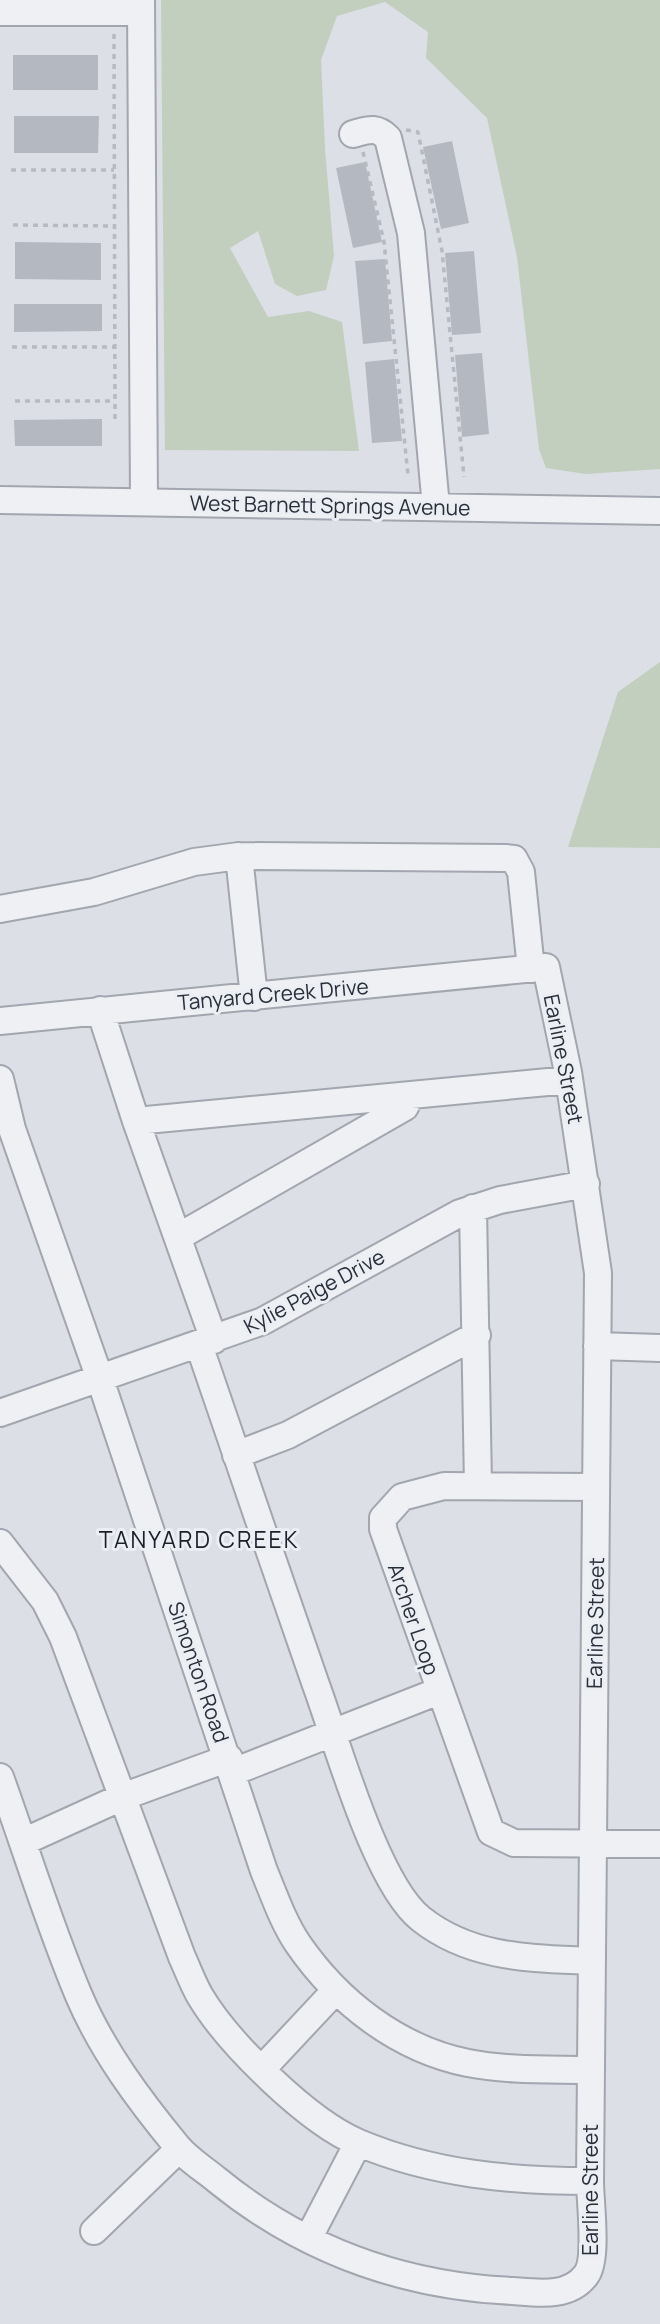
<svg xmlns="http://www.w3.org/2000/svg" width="660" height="2324" viewBox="0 0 660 2324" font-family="Manrope,sans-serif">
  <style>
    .green { fill: #c2cebe }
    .building { fill: #b4b9c1 }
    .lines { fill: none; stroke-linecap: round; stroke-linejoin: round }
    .minor-casing { stroke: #a2a6ae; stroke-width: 30 }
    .path { stroke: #b7bac0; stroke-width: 3.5; stroke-dasharray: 5 5; stroke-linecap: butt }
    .minor { stroke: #eff0f4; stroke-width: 26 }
    .labels { text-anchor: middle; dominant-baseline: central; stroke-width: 6; stroke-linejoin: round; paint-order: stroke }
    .street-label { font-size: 21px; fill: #282e3a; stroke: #ebeef3 }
    .neighbourhood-label { font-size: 23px; letter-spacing: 2px; fill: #1a1f2a; stroke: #ebeef3 }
  </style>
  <rect width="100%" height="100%" fill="#dcdfe5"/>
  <path class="green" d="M161 0H660V469L586 474 546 468 539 449 517 257 487 118 426 58 428 32 385 2 337 16 321 60 325 149 334 256 326 290 297 296 275 284 258 231 230 248 268 317 309 311 342 322 359 451 165 450Z
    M660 662V848L568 847 618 692Z"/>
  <path class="building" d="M13 55H98V90H13Z
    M14 116H99L98 153H14Z
    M452 141 469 223 441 229 423 147Z
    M365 162 382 242 353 248 336 168Z
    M15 242 101 243V280L15 279Z
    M474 251 481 333 452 335 445 253Z
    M385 259 392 341 363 344 355 261Z
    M14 304H102V331L14 332Z
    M482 353 489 434 462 437 455 355Z
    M394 359 402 441 372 443 365 362Z
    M102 419V446H15L14 420Z"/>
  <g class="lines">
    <g class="minor-casing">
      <path id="minor" d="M141 0 144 502
        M0 12H141
        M353 134C368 130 376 126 388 138L411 233 436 507
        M0 500 660 511
        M239 856 254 997
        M0 909 94 892 194 862 239 856 506 858 514 859 521 872 531 969
        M100 1010 136 1121 214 1340
        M0 1021 546 967 568 1072 598 1273 590 2181C590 2201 598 2260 586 2275 569 2298 538 2293 513 2291 402 2286 303 2250 217 2180 204 2169 187 2159 177 2146 139 2100 102 2050 79 1996 49 1925 26 1849 0 1777
        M0 1079 12 1129 100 1379 264 1871C274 1895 283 1922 298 1944 338 2002 398 2049 468 2063 508 2071 551 2069 591 2070
        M136 1121 569 1080
        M473 1208 478 1485
        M178 1237 405 1107 410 1095
        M199 1345C237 1458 277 1572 316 1685 337 1742 376 1884 421 1919 472 1959 531 1958 592 1961
        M597 1346 660 1348
        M0 1413 263 1321 460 1213 500 1200 586 1184
        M236 1455 288 1435 477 1335
        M596 1487 444 1486 402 1497 383 1518V1529L491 1832 514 1843 660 1844
        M0 1543 45 1601 63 1637 182 1957C188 1970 193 1984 200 1996 228 2043 308 2122 359 2143 433 2174 511 2181 590 2181
        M233 1772 439 1691
        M23 1842 122 1797 229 1758
        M262 2069 336 1990
        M94 2231 179 2149
        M308 2239 358 2143"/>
    </g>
    <path class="path" d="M114 34 115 419
      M406 130 418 132 442 251 464 477
      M363 152 384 242 408 475
      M11 170H114
      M13 225 115 226
      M12 347H115
      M15 401H115"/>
    <use href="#minor" class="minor"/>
  </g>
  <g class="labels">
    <g class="street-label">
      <text transform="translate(330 505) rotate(1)">West Barnett Springs Avenue</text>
      <text transform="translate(273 994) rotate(-5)">Tanyard Creek Drive</text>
      <text transform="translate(564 1059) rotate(79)">Earline Street</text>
      <text transform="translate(314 1291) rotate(-28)">Kylie Paige Drive</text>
      <text transform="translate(414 1619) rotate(71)">Archer Loop</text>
      <text transform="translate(595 1623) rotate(-89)">Earline Street</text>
      <text transform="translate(199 1672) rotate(71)">Simonton Road</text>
      <text transform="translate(590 2190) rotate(-90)">Earline Street</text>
    </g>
    <g class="neighbourhood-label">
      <text x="199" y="1539">TANYARD CREEK</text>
    </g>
  </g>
</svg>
